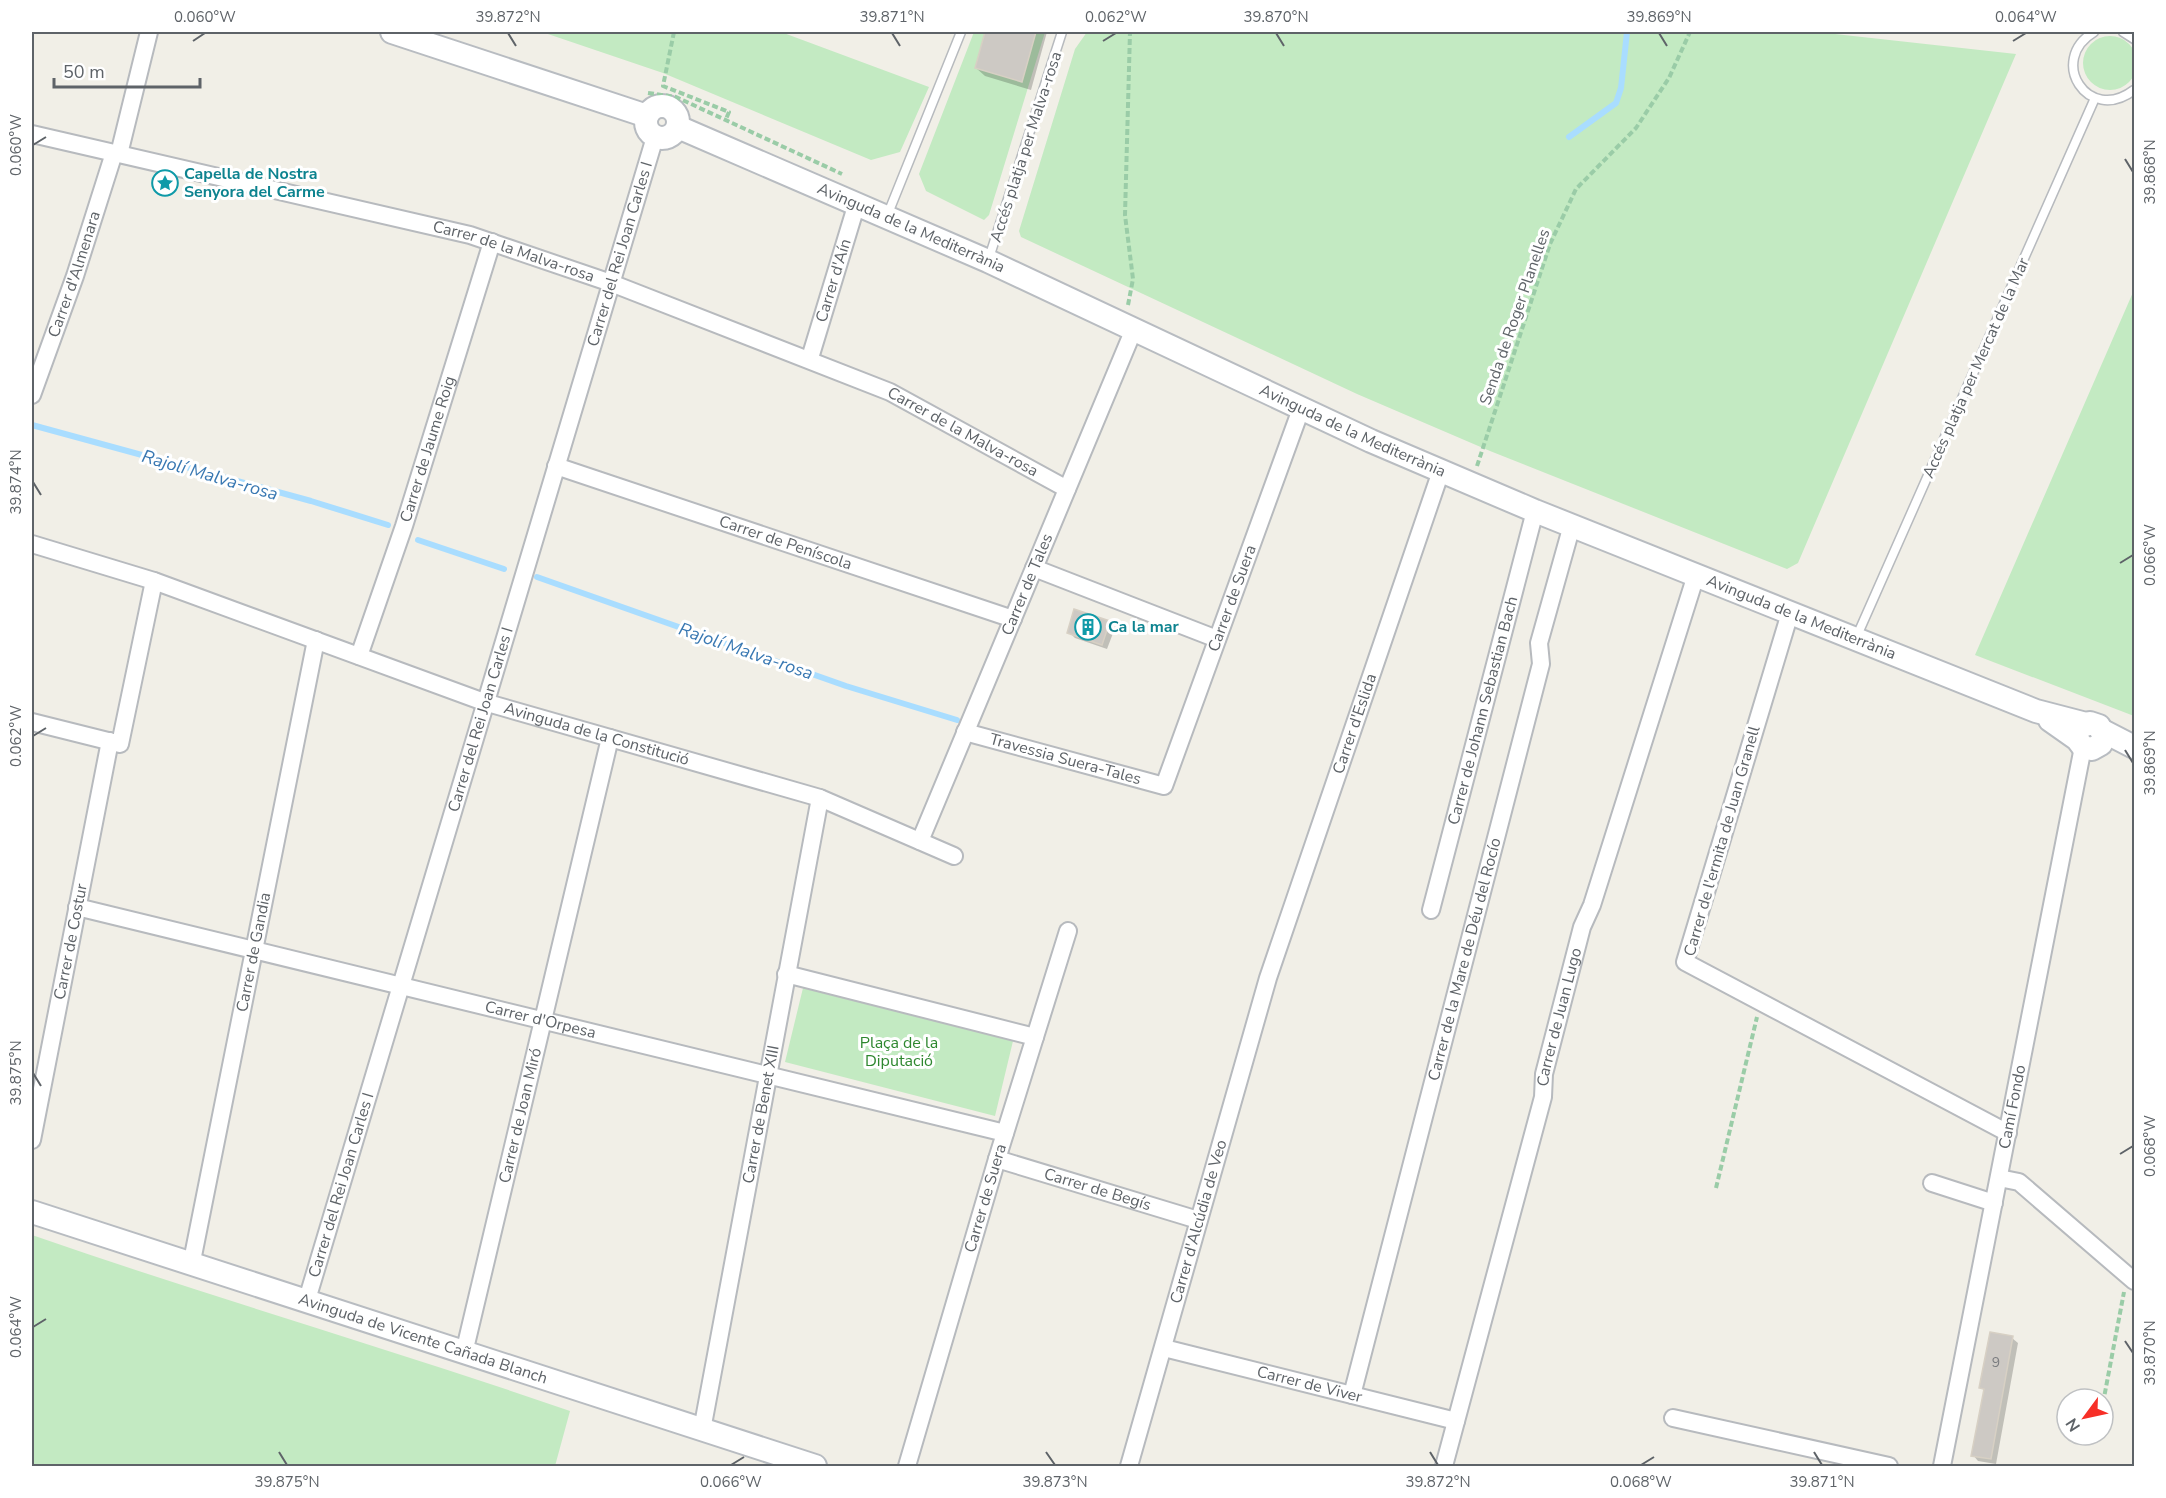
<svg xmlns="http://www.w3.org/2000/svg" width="2166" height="1498" viewBox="0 0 2166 1498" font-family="'Nunito Sans',sans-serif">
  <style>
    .green { fill: #c3eac2 }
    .shadow { fill: #0003 }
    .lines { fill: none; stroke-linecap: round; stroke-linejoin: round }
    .stream { stroke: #a9ddff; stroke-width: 6 }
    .building { fill: #cdc9c4; stroke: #d7d0c4; stroke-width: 1.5 }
    .lane-casing { stroke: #b7babe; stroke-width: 11 }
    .street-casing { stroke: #b7babe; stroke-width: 20 }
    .secondary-casing { stroke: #b8bcc1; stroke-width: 26 }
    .path { stroke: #9acca7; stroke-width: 4; stroke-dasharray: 6 3; stroke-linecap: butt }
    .lane { stroke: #fff; stroke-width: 8 }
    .street { stroke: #fff; stroke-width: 16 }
    .secondary { stroke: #fff; stroke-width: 22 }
    .ticks { fill: none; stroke: #5e6368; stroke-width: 2 }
    .labels { text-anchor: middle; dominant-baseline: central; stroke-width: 6; stroke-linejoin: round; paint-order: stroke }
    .number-label { font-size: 14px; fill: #7a7c7f }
    .street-label { font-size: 16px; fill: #5e6368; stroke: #fff }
    .culture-label { font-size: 16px; font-weight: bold; fill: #0d838f; stroke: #fff; text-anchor: start }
    .park-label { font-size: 16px; fill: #2e872f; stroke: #fff }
    .water-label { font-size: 18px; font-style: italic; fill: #3978b2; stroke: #fff }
    .neatline { fill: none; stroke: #5e6368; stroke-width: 2 }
    .ticks-label { font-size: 15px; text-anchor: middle; fill: #5e6368 }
  </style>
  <rect width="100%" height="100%" fill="#f1efe7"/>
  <path class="green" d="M542 32H781L929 87 900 152 871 160 663 73Z
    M974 32H1045L989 215 984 220 926 191 919 174Z
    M1087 32H1817L2016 54 1798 563 1787 569 1490 451 1357 394 1021 237 1019 231 1075 49Z
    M2083 63a27 27 0 1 1 54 0a27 27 0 1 1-54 0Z
    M2134 290V716L1975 655Z
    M803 988 1013 1041 995 1116 785 1062Z
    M32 1235C210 1297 391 1349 570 1411L555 1466H32Z"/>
  <path class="shadow" d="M987 32H1047L1031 90 985 76 976 68Z
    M1109 622 1115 628 1107 649 1075 638 1069 632Z
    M2012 1338 2018 1343 1996 1464 1978 1461 1973 1455 1985 1392 1981 1387Z"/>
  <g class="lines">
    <path class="stream" d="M1569 137 1616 103 1621 88 1627 32
      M32 425 311 501 388 525
      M418 540 504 569
      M537 577 846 686 957 720"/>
  </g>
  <path class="building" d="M985 32H1036L1022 82 975 68Z
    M1074 609 1110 621 1102 645 1067 633Z
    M1990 1332 2013 1336 1991 1459 1971 1456 1984 1389 1979 1388Z"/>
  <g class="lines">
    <g class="lane-casing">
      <path id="lane" d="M2094 32C2047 60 2088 125 2134 90
        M2123 32 2134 39
        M887 216 961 32
        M988 261 1062 32
        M1856 638 2095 98"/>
    </g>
    <g class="street-casing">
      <g id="street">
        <path id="s1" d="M32 134 470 235 611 283 890 392 1067 489"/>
        <path d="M119 154 149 32"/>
        <path id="s2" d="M810 358 857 203"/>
        <path id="s3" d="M32 395 75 276 114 153"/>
        <path id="s4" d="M556 466 1013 619"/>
        <path id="s5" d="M32 544 154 581 484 702 820 798 954 856"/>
        <path d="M1034 568 1217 639"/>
        <path d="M1790 613 1685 962 2008 1133"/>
        <path id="s6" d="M359 656 404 526 492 242"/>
        <path d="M32 722 120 744 154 581"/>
        <path id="s7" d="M965 732 1164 786 1301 409"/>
        <path id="s8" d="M920 841 1134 329"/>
        <path id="s9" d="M77 907 1005 1133"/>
        <path id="s10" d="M1431 910 1535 511"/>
        <path d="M786 974 1035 1037"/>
        <path id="s11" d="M32 1140 110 741"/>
        <path id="s12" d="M997 1159 1198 1220"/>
        <path d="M1999 1178 2019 1182 2134 1281"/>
        <path d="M1932 1183 1994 1203"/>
        <path id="s13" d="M191 1266 316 640"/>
        <path id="s14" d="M306 1303 655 137"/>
        <path id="s15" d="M1164 1348 1456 1421"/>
        <path id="s16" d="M464 1353 610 738"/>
        <path id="s17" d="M1352 1395 1541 664 1539 643 1572 525"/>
        <path d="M1673 1418 1889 1466"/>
        <path id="s18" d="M702 1430 820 798"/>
        <path id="s19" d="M907 1466 997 1159 1068 931"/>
        <path id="s20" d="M1129 1466 1268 978 1441 471"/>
        <path id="s21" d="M1444 1466 1543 1097 1544 1074 1582 927 1592 905 1696 575"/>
        <path id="s22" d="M1942 1466 2083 747"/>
      </g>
    </g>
    <g class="secondary-casing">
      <g id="secondary">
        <path d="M392 32 647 116"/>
        <circle cx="662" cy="122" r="16"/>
        <path id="s23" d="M678 127 988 261 1371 441 1535 511 2036 711 2086 724"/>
        <path d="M2050 720 2077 739 2083 747 2092 749 2101 744 2104 737 2099 726 2090 723 2078 728 2077 739"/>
        <path d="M2101 730 2134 747"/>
        <path id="s24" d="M32 1212 815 1466"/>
      </g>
    </g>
    <path class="path" d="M674 32 663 86 729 112 726 119
      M648 93 676 97 842 174
      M1128 305 1133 279 1125 215 1130 32
      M1477 466 1550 244 1576 189 1636 128 1669 78 1690 32
      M1716 1188 1757 1017
      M2103 1403 2124 1292"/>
    <use href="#lane" class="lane"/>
    <use href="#street" class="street"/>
    <use href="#secondary" class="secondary"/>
  </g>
  <path class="ticks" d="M508 33 516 46M892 33 900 46M1276 33 1284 46M1659 33 1667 46M193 41 205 33M1103 41 1116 33M2013 41 2026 33M33 145 46 137M2125 159 2133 172M33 482 41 495M2120 563 2133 555M33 736 46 728M2125 750 2133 763M33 1073 41 1086M2120 1154 2133 1146M33 1327 46 1319M2125 1341 2133 1353M279 1452 287 1465M1046 1452 1055 1465M1430 1452 1438 1465M1814 1452 1822 1465M731 1465 744 1457M1641 1465 1654 1457"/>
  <defs>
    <g id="sight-ring" transform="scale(1.35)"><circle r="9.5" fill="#fff" stroke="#0f9aa8" stroke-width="1.5"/><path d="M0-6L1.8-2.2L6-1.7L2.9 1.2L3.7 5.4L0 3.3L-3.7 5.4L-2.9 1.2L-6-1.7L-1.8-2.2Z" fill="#0f9aa8"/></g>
    <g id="building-ring" transform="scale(1.35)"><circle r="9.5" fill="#fff" stroke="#0f9aa8" stroke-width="1.5"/><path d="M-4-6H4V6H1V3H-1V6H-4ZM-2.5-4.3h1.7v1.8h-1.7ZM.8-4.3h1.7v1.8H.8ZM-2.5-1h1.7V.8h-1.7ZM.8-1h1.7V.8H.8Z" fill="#0f9aa8"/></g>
  </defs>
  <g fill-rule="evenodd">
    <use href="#sight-ring" x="165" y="183"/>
    <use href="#building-ring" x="1088" y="627"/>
  </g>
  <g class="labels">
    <g class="number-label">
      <text x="1996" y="1362">9</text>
    </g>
    <g class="street-label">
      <text transform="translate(1026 147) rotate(-72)">Accés platja per Malva-rosa</text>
      <text stroke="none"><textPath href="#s23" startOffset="254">Avinguda de la Mediterrània</textPath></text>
      <text stroke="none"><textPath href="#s1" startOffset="496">Carrer de la Malva-rosa</textPath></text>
      <text stroke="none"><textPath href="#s14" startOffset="1095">Carrer del Rei Joan Carles I</textPath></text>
      <text stroke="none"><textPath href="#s3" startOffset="128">Carrer d'Almenara</textPath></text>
      <text stroke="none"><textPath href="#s2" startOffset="81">Carrer d'Aín</textPath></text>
      <text transform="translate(1515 317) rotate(-71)">Senda de Roger Planelles</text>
      <text transform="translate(1976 368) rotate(-66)">Accés platja per Mercat de la Mar</text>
      <text stroke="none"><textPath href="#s23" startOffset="740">Avinguda de la Mediterrània</textPath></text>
      <text stroke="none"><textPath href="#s1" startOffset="981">Carrer de la Malva-rosa</textPath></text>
      <text stroke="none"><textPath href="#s6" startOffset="218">Carrer de Jaume Roig</textPath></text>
      <text stroke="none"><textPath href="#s4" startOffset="242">Carrer de Peníscola</textPath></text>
      <text stroke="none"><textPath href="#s8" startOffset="278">Carrer de Tales</textPath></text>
      <text stroke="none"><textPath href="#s7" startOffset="406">Carrer de Suera</textPath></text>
      <text stroke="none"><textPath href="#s23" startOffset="1226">Avinguda de la Mediterrània</textPath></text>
      <text stroke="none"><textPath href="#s10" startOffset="206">Carrer de Johann Sebastian Bach</textPath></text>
      <text stroke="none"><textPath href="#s14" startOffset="609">Carrer del Rei Joan Carles I</textPath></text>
      <text stroke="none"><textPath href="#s20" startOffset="776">Carrer d'Eslida</textPath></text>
      <text stroke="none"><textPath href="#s5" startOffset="596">Avinguda de la Constitució</textPath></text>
      <text stroke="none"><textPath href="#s7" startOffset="104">Travessia Suera-Tales</textPath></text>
      <text transform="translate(1722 841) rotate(-74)">Carrer de l'ermita de Juan Granell</text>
      <text stroke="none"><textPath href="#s11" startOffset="202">Carrer de Costur</textPath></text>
      <text stroke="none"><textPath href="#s13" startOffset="320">Carrer de Gandia</textPath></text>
      <text stroke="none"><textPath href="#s17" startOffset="450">Carrer de la Mare de Déu del Rocío</textPath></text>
      <text stroke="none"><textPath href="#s21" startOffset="464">Carrer de Juan Lugo</textPath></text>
      <text stroke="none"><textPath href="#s9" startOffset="477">Carrer d'Orpesa</textPath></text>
      <text stroke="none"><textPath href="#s22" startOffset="366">Camí Fondo</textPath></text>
      <text stroke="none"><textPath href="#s18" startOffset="321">Carrer de Benet XIII</textPath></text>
      <text stroke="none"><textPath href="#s16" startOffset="244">Carrer de Joan Miró</textPath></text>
      <text stroke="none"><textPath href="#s14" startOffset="123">Carrer del Rei Joan Carles I</textPath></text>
      <text stroke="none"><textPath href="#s12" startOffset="105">Carrer de Begís</textPath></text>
      <text stroke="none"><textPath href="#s19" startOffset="279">Carrer de Suera</textPath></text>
      <text stroke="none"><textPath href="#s20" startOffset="254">Carrer d'Alcúdia de Veo</textPath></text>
      <text stroke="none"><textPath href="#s24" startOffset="411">Avinguda de Vicente Cañada Blanch</textPath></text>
      <text stroke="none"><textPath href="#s15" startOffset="150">Carrer de Viver</textPath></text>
    </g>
    <g class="culture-label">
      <text x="184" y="174">Capella de Nostra<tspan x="184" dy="18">Senyora del Carme</tspan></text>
      <text x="1108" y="627">Ca la mar</text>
    </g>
    <g class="park-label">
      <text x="899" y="1043">Plaça de la<tspan x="899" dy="18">Diputació</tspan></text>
    </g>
    <g class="water-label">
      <text transform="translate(210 475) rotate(16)">Rajolí Malva-rosa</text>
      <text transform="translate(746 651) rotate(19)">Rajolí Malva-rosa</text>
    </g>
  </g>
  <rect width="2166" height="1498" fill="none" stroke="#ffffff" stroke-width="66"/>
  <g transform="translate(2085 1417) rotate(237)"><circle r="28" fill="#ffffff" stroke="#bfc1c3" stroke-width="1.5"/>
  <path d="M0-4.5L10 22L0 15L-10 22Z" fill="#f72f27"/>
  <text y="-9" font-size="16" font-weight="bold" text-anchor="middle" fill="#5e6368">N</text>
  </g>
  <path d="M54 78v9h146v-9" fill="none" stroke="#5e6368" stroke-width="3"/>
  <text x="63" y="78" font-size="18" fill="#5e6368" stroke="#ffffff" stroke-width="4.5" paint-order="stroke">50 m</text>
  <rect x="33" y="33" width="2100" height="1432" class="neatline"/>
  <g class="ticks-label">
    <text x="205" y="22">0.060°W</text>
    <text x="508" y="22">39.872°N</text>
    <text x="892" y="22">39.871°N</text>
    <text x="1116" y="22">0.062°W</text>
    <text x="1276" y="22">39.870°N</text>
    <text x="1659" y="22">39.869°N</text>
    <text x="2026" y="22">0.064°W</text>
    <text transform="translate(16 145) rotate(-90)" y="5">0.060°W</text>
    <text transform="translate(2150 172) rotate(-90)" y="5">39.868°N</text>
    <text transform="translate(16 482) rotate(-90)" y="5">39.874°N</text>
    <text transform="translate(2150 555) rotate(-90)" y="5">0.066°W</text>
    <text transform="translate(16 736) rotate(-90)" y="5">0.062°W</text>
    <text transform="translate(2150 763) rotate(-90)" y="5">39.869°N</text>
    <text transform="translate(16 1073) rotate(-90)" y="5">39.875°N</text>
    <text transform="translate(2150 1146) rotate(-90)" y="5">0.068°W</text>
    <text transform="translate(16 1327) rotate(-90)" y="5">0.064°W</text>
    <text transform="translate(2150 1353) rotate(-90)" y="5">39.870°N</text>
    <text x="287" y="1487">39.875°N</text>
    <text x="731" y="1487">0.066°W</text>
    <text x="1055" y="1487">39.873°N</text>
    <text x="1438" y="1487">39.872°N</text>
    <text x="1641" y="1487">0.068°W</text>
    <text x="1822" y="1487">39.871°N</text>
  </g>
</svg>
